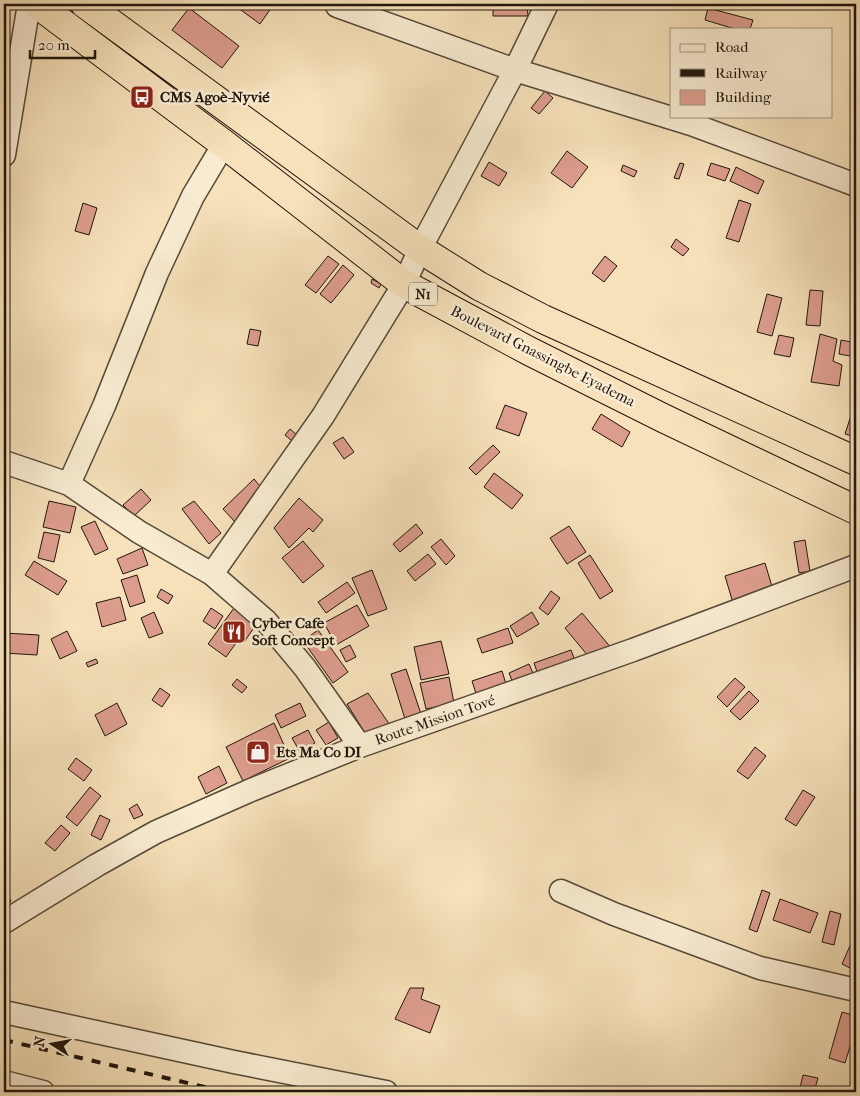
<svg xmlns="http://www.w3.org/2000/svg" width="860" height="1096" viewBox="0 0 860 1096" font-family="'IM FELL French Canon',serif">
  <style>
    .building { fill: #dd9d8d; stroke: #1f160d }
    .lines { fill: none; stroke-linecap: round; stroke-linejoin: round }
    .minor-casing { stroke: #554938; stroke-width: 25 }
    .highway-casing { stroke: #1f160d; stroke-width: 30 }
    .minor { stroke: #f9ecd2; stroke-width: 22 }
    .highway { stroke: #f6e1ba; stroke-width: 28 }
    .rail { stroke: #1f160d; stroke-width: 4; stroke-dasharray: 9 9; stroke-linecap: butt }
    .labels { text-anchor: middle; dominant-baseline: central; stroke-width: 5; stroke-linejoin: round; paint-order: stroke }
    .shield { fill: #f9ecd2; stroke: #605648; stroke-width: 1 }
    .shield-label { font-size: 14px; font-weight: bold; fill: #1f160d }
    .poi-label { font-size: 15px; font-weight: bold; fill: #1f160d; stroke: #f9ecd2; text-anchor: start }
    .street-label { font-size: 15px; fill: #1f160d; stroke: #f9ecd2 }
  </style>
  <rect width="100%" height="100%" fill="#f6e1ba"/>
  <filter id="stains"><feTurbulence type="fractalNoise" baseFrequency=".004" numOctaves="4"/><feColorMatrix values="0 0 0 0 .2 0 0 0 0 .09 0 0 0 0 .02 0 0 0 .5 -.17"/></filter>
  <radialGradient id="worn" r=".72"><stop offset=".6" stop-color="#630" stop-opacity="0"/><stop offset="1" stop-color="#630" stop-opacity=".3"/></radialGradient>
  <path class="building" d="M235 4H274L260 24 234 5Z
    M493 4H527L528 16H493Z
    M189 8 239 46 222 68 172 30Z
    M708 8 753 20 750 29H735L705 20Z
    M545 91 553 98 539 114 531 108Z
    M567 151 588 167 572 188 551 173Z
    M489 162 507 173 499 186 481 176Z
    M680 163 684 164 679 179 674 178Z
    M711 163 730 169 725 181 707 175Z
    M623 165 637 171 634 177 621 171Z
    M736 167 764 181 758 194 730 181Z
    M739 200 751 204 739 242 726 238Z
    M83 203 97 208 89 235 75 231Z
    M676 239 689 249 683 256 671 247Z
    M328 256 339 264 316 293 305 285Z
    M605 256 617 266 604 282 592 273Z
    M343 265 354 275 331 303 320 294Z
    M372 279 381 284 379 288 371 283Z
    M810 290 823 291 820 326 806 325Z
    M767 294 782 298 772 336 757 332Z
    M250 329 261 331 258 346 247 344Z
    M820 334 837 339 833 361 842 365 839 386 811 382Z
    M779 335 794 338 790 357 774 354Z
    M841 340 856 343V357L839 354Z
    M856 400V437L845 434Z
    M505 405 527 413 519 436 496 428Z
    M601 414 630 432 622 447 592 429Z
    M290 429 297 435 292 441 285 435Z
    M343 437 354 452 344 459 333 443Z
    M493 445 500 452 476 475 469 468Z
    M494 473 523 495 512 509 484 487Z
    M254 479 266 493 235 522 223 509Z
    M141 489 151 500 134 516 123 505Z
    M299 498 323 520 313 532 309 528 289 548 274 528Z
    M49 501 76 507 70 533 43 527Z
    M194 501 221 533 209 544 182 509Z
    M95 521 108 549 95 555 81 527Z
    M416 524 423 533 400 552 393 544Z
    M569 526 586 552 567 564 550 538Z
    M44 532 60 535 54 562 38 558Z
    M441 539 455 556 446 565 431 547Z
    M805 540 810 571 799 573 794 542Z
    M303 541 324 566 303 583 282 558Z
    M142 548 148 565 123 574 117 559Z
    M428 554 436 564 415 581 407 571Z
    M590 555 613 591 600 599 578 563Z
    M34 561 67 581 58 595 25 575Z
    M765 563 773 590 733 603 725 576Z
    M372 570 387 609 368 616 352 578Z
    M137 575 145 602 130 607 121 580Z
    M347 582 355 593 326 613 318 602Z
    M4 589 9 590 6 605H4Z
    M161 589 173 596 168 604 157 597Z
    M551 591 560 598 548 615 539 608Z
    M120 597 126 620 102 627 96 603Z
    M357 605 369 626 336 645 324 623Z
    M211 608 223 616 215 629 203 621Z
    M234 608 256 625 244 642 239 639 226 657 208 644Z
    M154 612 163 633 149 638 141 618Z
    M532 612 539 624 517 637 510 626Z
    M582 613 612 649 593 662 565 628Z
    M508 628 513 643 482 653 477 639Z
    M318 630 348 672 333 683 303 641Z
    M67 631 77 651 60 659 51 639Z
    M4 633 39 635 37 655 4 653Z
    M441 641 449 674 421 680 414 647Z
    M350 645 356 657 346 662 340 650Z
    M571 650 577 666 540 680 534 663Z
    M96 659 98 663 88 667 86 663Z
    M529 664 535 678 514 686 509 673Z
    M406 669 421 714 405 719 391 674Z
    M502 671 507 687 477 697 472 681Z
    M449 677 454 703 426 709 420 683Z
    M735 678 745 687 727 707 717 697Z
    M237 679 247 687 242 693 232 685Z
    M160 688 170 695 162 707 152 700Z
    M749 691 759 701 740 720 730 711Z
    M368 693 392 728 367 736 347 704Z
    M117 703 127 724 105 736 95 715Z
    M300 703 306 716 281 728 275 715Z
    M329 722 338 738 326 745 316 730Z
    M274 723 290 758 243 781 226 747Z
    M308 730 315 743 300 752 292 738Z
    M755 747 766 756 748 779 737 771Z
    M76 758 92 770 84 781 68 769Z
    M219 766 227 783 206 794 198 777Z
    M90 787 101 796 77 826 66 817Z
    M803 790 815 797 796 826 785 819Z
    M856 792V805L850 799Z
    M137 804 143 815 134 819 129 809Z
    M100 815 110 820 101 840 91 835Z
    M61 825 70 833 55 851 45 843Z
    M4 889 11 901 4 906Z
    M762 890 770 893 757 932 749 929Z
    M780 899 818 913 810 933 773 920Z
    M830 911 841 914 834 945 822 942Z
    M856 932V966L854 970 842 964Z
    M410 988H424L421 999 440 1006 430 1033 395 1019Z
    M842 1012 856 1016V1027L845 1063 829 1058Z
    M803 1075 818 1078 814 1092H799Z"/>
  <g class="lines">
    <g class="minor-casing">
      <path id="minor" d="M336 4 337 6 515 70 691 124 856 185
        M4 155 29 4
        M4 462 69 484 139 532 212 574 266 621 305 668 360 746
        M69 484 104 406 157 273 193 196 224 144
        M212 574 323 416 404 284 420 249 515 70 547 4
        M561 891 614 914 760 968 856 990
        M4 922 97 865 156 832 249 791 360 746 633 650 856 566
        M4 1012 234 1062 386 1092
        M4 1082 43 1092"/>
    </g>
    <g class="highway-casing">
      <path id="highway" d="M37 4 224 144 404 284 529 351 663 418 856 510
        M85 4 420 249 479 286 543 319 856 461"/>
    </g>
    <use href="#minor" class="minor"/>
    <use href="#highway" class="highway"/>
    <path class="rail" d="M4 1040 226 1092"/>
  </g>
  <defs>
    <g id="bus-square" transform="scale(1.25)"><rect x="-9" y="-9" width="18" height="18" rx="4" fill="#8f2418" stroke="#f9ecd2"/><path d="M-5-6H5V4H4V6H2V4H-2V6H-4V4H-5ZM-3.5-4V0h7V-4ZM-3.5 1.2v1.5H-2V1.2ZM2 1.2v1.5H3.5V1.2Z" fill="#fff"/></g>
    <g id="restaurant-square" transform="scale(1.25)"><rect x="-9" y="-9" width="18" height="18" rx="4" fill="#8f2418" stroke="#f9ecd2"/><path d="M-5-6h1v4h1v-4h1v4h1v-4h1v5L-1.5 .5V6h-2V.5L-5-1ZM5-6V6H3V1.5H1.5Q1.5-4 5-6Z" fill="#fff"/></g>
    <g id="shop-square" transform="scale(1.25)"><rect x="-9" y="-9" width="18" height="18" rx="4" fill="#8f2418" stroke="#f9ecd2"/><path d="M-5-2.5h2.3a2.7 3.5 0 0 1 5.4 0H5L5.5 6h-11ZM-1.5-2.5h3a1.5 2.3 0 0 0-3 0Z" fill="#fff"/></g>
  </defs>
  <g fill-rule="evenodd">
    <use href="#bus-square" x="142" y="97"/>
    <use href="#restaurant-square" x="234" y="632"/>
    <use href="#shop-square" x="258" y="752"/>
  </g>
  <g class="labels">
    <rect class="shield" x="409" y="282.5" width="28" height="23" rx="4"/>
    <g class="shield-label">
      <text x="423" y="294">N1</text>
    </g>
    <g class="poi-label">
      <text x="160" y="97">CMS Agoè-Nyvié</text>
      <text x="252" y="623">Cyber Cafe<tspan x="252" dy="17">Soft Concept</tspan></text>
      <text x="276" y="752">Ets Ma Co DI</text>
    </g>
    <g class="street-label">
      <text transform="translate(543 356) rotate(27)">Boulevard Gnassingbe Eyadema</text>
      <text transform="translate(435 720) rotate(-19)">Route Mission Tové</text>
    </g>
  </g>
  <rect width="860" height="1096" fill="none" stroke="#f6e1ba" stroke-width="20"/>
  <rect x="5" y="5" width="850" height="1086" fill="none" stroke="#1f160d" stroke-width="2.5"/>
  <rect x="10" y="10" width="840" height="1076" fill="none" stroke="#1f160d"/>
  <rect x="670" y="28" width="162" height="90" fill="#f9ecd2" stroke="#a29683"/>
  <rect x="680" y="44" width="25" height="8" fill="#f9ecd2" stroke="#a29683"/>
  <text x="715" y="52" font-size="15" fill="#1f160d">Road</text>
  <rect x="680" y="69" width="25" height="8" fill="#1f160d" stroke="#a29683"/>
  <text x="715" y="78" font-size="15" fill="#1f160d">Railway</text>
  <rect x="680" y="90" width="25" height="15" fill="#dd9d8d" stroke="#a29683"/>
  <text x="715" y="102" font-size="15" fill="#1f160d">Building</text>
  <g transform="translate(52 1044) rotate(281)" stroke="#f9ecd2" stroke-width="4" paint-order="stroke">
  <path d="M0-4L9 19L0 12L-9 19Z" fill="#1f160d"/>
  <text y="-8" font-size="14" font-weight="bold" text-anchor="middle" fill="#1f160d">N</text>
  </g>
  <path d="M30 50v8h65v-8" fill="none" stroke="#1f160d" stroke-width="2.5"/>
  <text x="38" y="50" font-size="15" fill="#1f160d" stroke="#f9ecd2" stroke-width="4" paint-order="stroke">20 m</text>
  <rect width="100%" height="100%" filter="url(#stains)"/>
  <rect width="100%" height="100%" fill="url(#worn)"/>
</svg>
